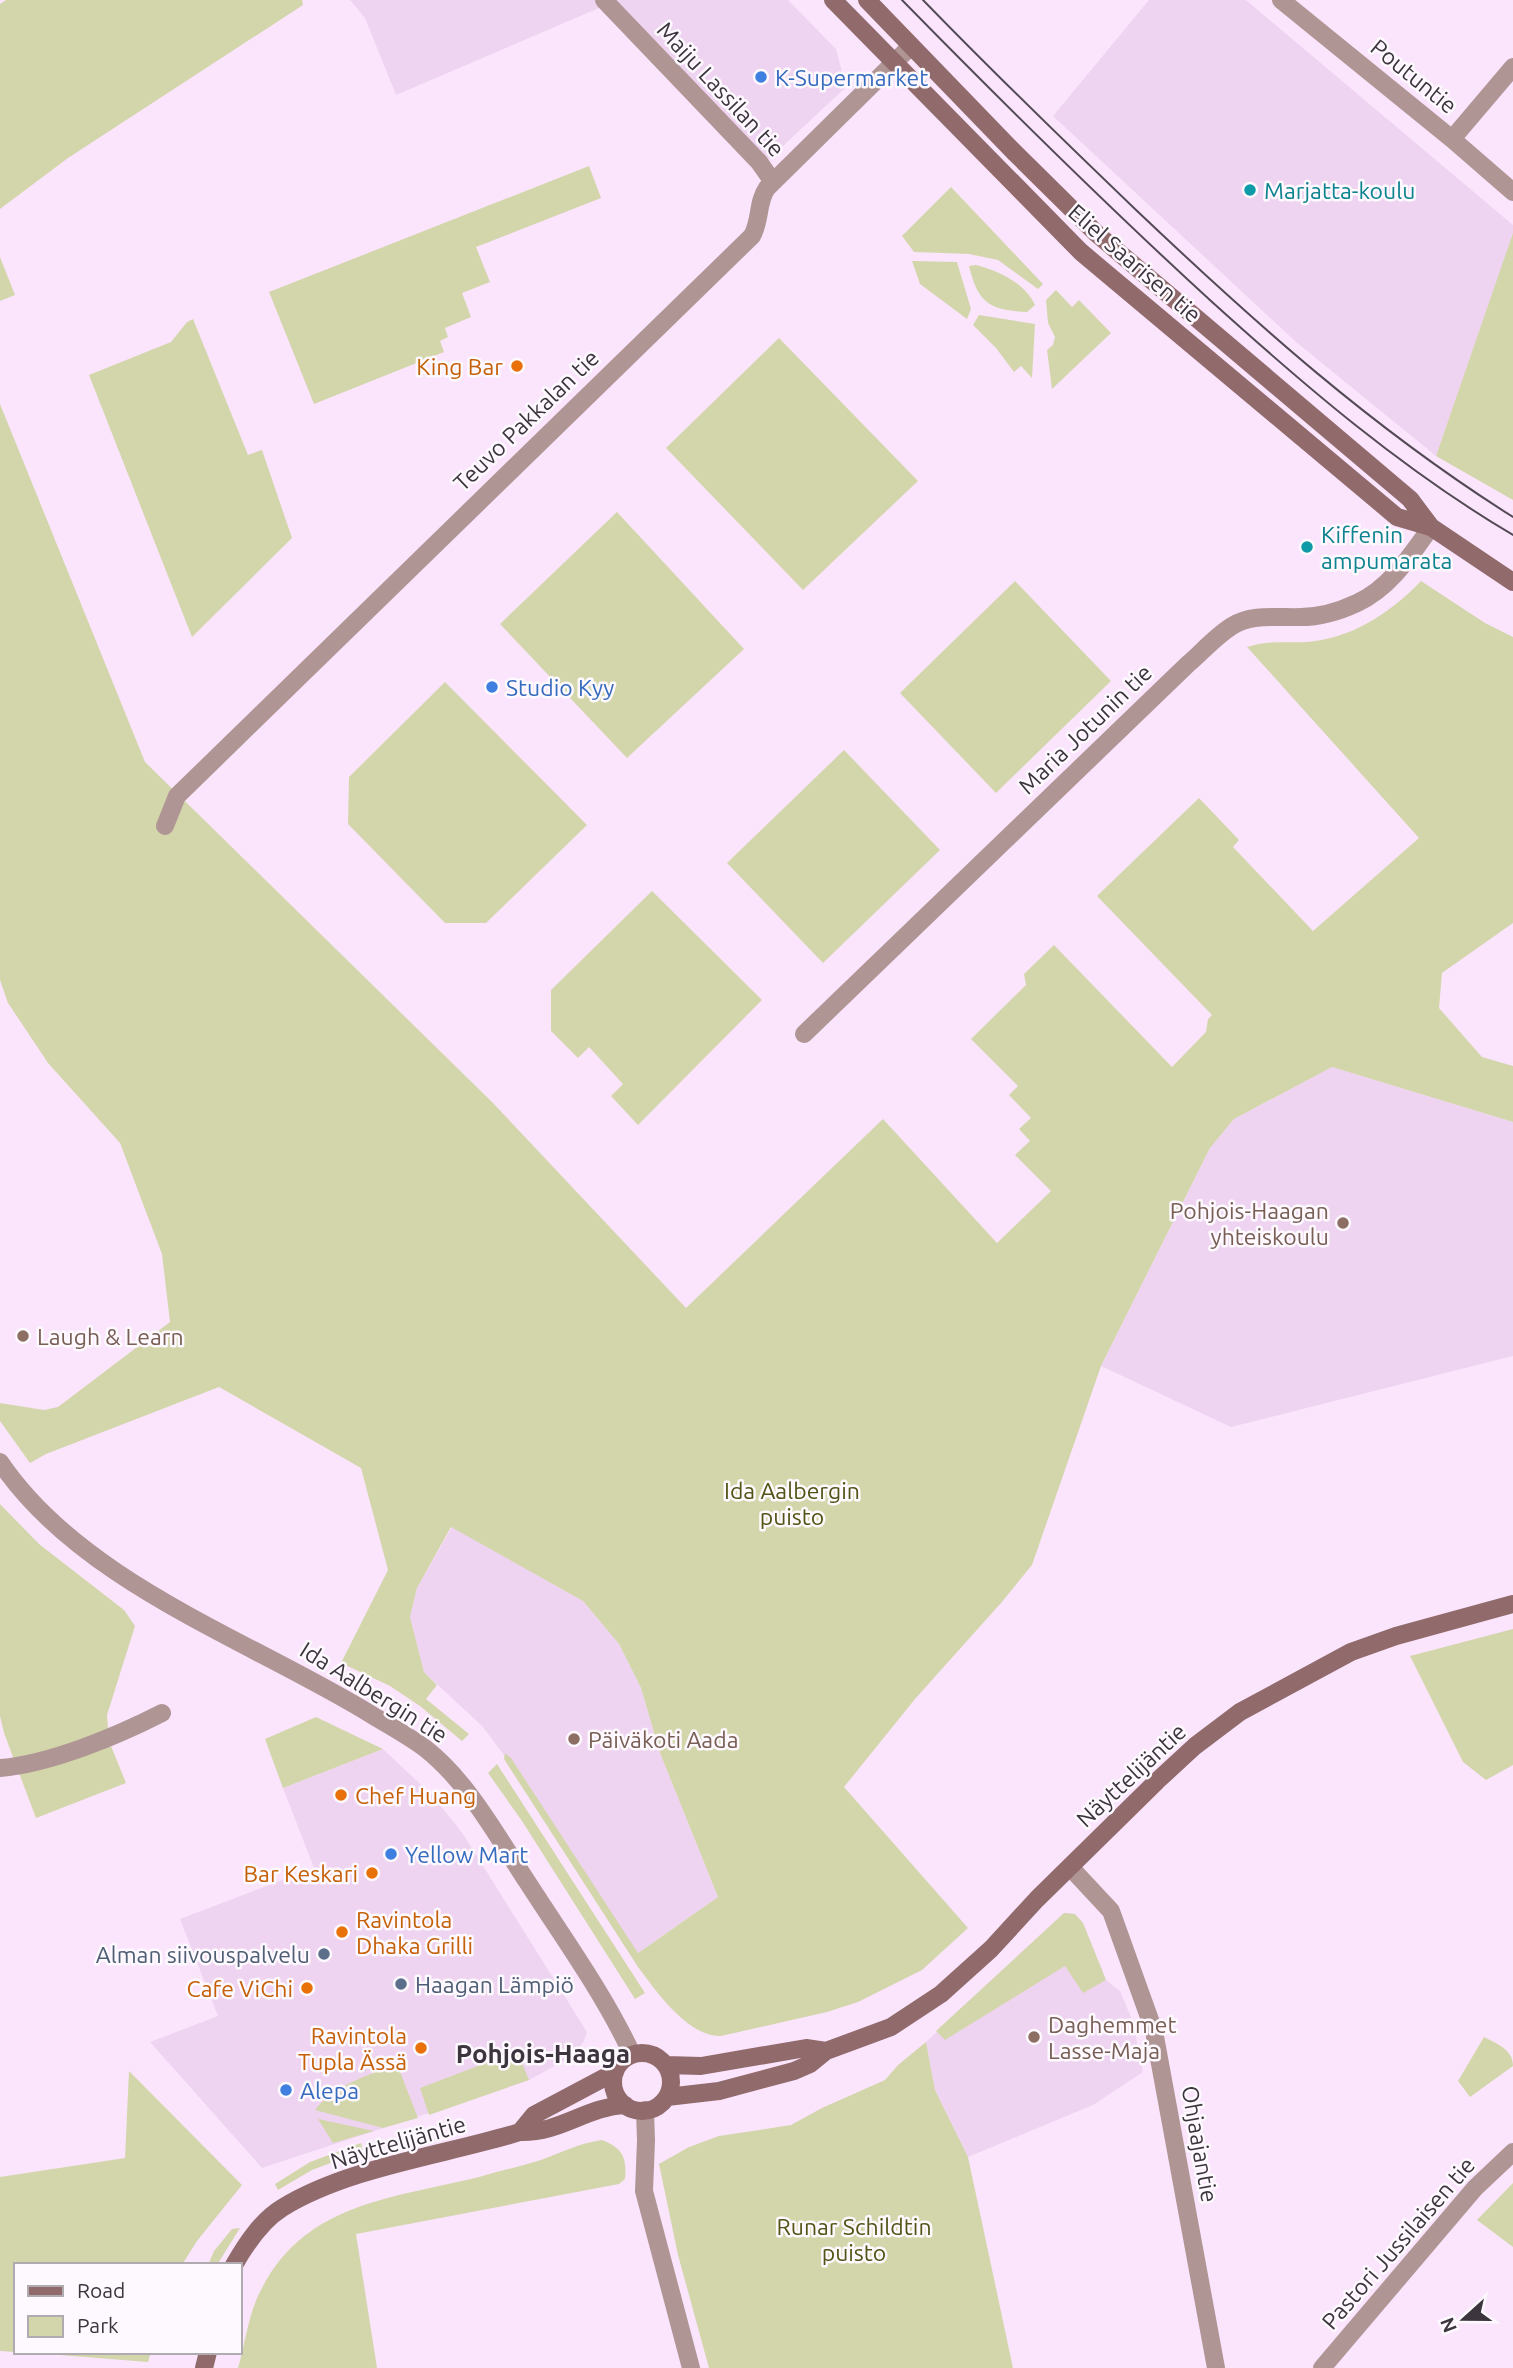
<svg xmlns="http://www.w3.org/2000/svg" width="1513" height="2368" viewBox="0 0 1513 2368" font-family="Ubuntu,sans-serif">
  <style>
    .built { fill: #efd4f1 }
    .green { fill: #d3d6ab }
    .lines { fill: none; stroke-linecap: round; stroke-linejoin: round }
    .minor { stroke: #b09595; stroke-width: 18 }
    .secondary { stroke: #916a6c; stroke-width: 18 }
    .tram { stroke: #544a55; stroke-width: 2 }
    .shop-dot { fill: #3f7fe0; stroke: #fdf9fe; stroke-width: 2.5 }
    .culture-dot { fill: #0f9aa8; stroke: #fdf9fe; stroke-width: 2.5 }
    .food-dot { fill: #e8710a; stroke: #fdf9fe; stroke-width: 2.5 }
    .education-dot { fill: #8d6e63; stroke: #fdf9fe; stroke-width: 2.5 }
    .service-dot { fill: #5c6f8a; stroke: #fdf9fe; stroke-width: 2.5 }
    .labels { text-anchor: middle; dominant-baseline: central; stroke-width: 5; stroke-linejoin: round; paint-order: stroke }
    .street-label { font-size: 23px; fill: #3d353e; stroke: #fdf9fe }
    .shop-label { font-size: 23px; fill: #366cbe; stroke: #fdf9fe; text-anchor: start }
    .culture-label { font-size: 23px; fill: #0d838f; stroke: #fdf9fe; text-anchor: start }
    .food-label { font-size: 23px; fill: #c56008; stroke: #fdf9fe; text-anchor: end }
    .education-label { font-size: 23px; fill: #785e54; stroke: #fdf9fe; text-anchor: start }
    .park-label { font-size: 23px; fill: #525314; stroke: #fdf9fe }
    .service-label { font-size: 23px; fill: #4e5e75; stroke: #fdf9fe; text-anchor: end }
    .quarter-label { font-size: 26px; font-weight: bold; fill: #3d353e; stroke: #fdf9fe }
  </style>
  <rect width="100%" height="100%" fill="#fbe5fd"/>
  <path class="built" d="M350 0H788L836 49 846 87 767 161 613 2 396 95 365 18Z
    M1149 0H1246L1513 225V235L1436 456 1296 342 1053 116Z
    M1332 1067 1513 1122V1356L1231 1427 1101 1366 1210 1148 1234 1119Z
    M452 1527 583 1601 619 1644 641 1688 660 1753 718 1897 632 1957 504 1755 482 1726 424 1672 410 1617 417 1588Z
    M383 1749 433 1796 463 1834 587 2032 584 2041 573 2056 529 2080 262 2168 150 2042 218 2016 180 1919 314 1868 283 1788Z
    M1064 1913 1075 1914 1083 1923 1106 1980 1120 1991 1133 2022 1143 2072 1093 2105 968 2157 935 2090 926 2042Z"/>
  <path class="green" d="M6 0H302L303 5 68 158 0 209V4Z
    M589 166 601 198 476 247 490 282 462 293 471 317 445 328 448 337 440 341 444 352 314 404 269 292Z
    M951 187 1043 284 1038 289 998 260 969 254 914 252 902 236Z
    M1513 233V500L1436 456Z
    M0 257 15 295 0 301Z
    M912 261 957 262 971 309 967 319 920 284Z
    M976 265C999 271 1025 283 1035 305L1027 312C989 310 978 303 969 266Z
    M1056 290 1072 307 1079 300 1111 333 1052 389 1047 350 1053 345 1055 337 1048 323 1046 300Z
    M979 315 1035 324 1032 378 1021 366 1014 372 996 348 973 325Z
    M193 319 248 455 262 450 292 538 192 637 89 375 171 342 187 322Z
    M779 338 918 481 803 590 666 448Z
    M0 404 145 762 492 1102 686 1308 883 1119 997 1243 1051 1191 1015 1155 1030 1141 1019 1129 1031 1118 1009 1095 1018 1086 971 1039 1026 985 1024 974 1054 945 1172 1067 1206 1032 1208 1019 1212 1015 1097 896 1199 798 1239 840 1233 847 1313 931 1419 838 1247 647C1268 640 1286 643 1307 642 1353 638 1390 613 1421 581L1485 623 1513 637V923L1442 973 1439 1008 1482 1057 1513 1066V1122L1332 1067 1234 1119 1210 1148 1101 1366 1032 1565 1001 1603 915 1699 844 1787 968 1928 922 1970 858 2002 827 2012 721 2036C688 2037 656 1991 638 1967L504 1759 505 1753 511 1758 638 1953 718 1897 660 1753 641 1688 619 1644 583 1601 451 1527 417 1588 410 1617 424 1672 437 1685 426 1699 469 1734 462 1741 420 1706 390 1686 341 1663 388 1570 361 1468 219 1387 46 1454 30 1463 0 1421V1403L44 1410 58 1407 170 1322 162 1254 120 1143 48 1063 8 1003 0 980Z
    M617 512 744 649 627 758 500 624Z
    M1015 581 1111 681 996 793 900 693Z
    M445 682 587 825 486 923H445L348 824 349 777Z
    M844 750 940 850 823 963 727 863Z
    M652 891 762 1000 638 1125 611 1096 623 1084 589 1047 578 1058 551 1031V990Z
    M0 1504 39 1544 124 1610 135 1626 107 1715 109 1741 126 1783 36 1818 4 1733 0 1716Z
    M1513 1629V1765L1486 1780 1463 1762 1410 1656Z
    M316 1717 383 1749 283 1788 265 1739Z
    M497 1764 645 1993 635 1999 522 1821 488 1773Z
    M1064 1913 1075 1914 1083 1923 1106 1980 1083 1993 1065 1966 945 2040 936 2031Z
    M1484 2037C1497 2044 1513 2049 1513 2066L1470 2097 1458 2081Z
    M926 2042 935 2090 968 2157 1013 2368H709L678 2255 659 2164 689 2147 719 2136 791 2125 822 2108 885 2080 898 2065Z
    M517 2051 529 2080 429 2115 420 2088Z
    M397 2064 418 2118 383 2128 315 2110C336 2084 367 2076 397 2064Z
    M129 2071 242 2185 197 2241 182 2265H16V2352L0 2351V2177L125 2158Z
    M318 2119 374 2131 333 2143Z
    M602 2140C623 2148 627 2158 625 2179L619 2184 356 2234 377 2368H238C245 2345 248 2317 258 2296 302 2202 391 2199 479 2177 500 2171 521 2166 541 2160 562 2152 580 2143 602 2140Z
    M361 2143 363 2151 312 2170 278 2190 275 2184 310 2162Z
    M1513 2183V2247L1477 2220Z
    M240 2228 217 2265H208L214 2251 232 2229Z
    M22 2352H151L148 2362Z"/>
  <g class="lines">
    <path class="minor" d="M604 0 759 162 773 182
      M1281 0 1452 139 1513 192
      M1452 139 1513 67
      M165 826 177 796 752 236C761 220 757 202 767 188L911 46
      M804 1034 1188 664C1202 652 1216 636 1232 626 1252 613 1279 618 1301 617 1320 617 1340 611 1357 603 1390 588 1411 555 1431 527
      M0 1462C82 1583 250 1640 372 1715 390 1726 409 1736 426 1749 469 1783 498 1838 528 1883 564 1939 604 1994 632 2054
      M0 1768C50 1764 117 1736 162 1713
      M1070 1867 1111 1911 1154 2031 1216 2368
      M645 2110 646 2141 644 2191 691 2368
      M1322 2368 1475 2188 1513 2152"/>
    <path class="secondary" d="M833 0 1081 252 1397 517 1431 527 1513 582
      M867 0 1014 152 1097 234 1410 499 1431 527
      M613 2082a29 29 0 1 1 58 0a29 29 0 1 1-58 0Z
      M666 2065 701 2066 806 2048 826 2051
      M667 2097 719 2091 794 2071 810 2064 826 2051 891 2027 941 1994 991 1949 1037 1899 1157 1781 1195 1746 1240 1712 1351 1652 1396 1636 1513 1604
      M520 2132 534 2115 615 2072
      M234 2265C246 2244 261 2221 282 2208 348 2167 446 2155 520 2132 561 2133 586 2107 625 2105
      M204 2368 208 2352"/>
    <path class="tram" d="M902 0C1003 103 1105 204 1211 301 1305 386 1403 470 1513 535
      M923 0C992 71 1063 140 1135 209 1255 323 1372 428 1513 517"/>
  </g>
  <g class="shop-dot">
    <circle cx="761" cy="77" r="7"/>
    <circle cx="492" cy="687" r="7"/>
    <circle cx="391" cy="1854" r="7"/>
    <circle cx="286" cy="2090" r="7"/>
  </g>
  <g class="culture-dot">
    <circle cx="1250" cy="190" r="7"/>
    <circle cx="1307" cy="547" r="7"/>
  </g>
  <g class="food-dot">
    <circle cx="517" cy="366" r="7"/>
    <circle cx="341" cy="1795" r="7"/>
    <circle cx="372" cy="1873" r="7"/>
    <circle cx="342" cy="1932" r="7"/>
    <circle cx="307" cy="1988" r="7"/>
    <circle cx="421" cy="2048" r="7"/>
  </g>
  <g class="education-dot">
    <circle cx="1343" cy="1223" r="7"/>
    <circle cx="23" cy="1336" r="7"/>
    <circle cx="574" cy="1739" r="7"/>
    <circle cx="1034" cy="2037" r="7"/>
  </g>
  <g class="service-dot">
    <circle cx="324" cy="1954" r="7"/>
    <circle cx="401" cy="1984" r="7"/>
  </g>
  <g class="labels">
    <g class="street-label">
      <text transform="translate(1414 76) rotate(39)">Poutuntie</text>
      <text transform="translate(721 89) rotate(47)">Maiju Lassilan tie</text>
      <text transform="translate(1135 263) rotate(41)">Eliel Saarisen tie</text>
      <text transform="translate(526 420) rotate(-44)">Teuvo Pakkalan tie</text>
      <text transform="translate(1085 729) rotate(-44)">Maria Jotunin tie</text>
      <text transform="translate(374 1692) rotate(32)">Ida Aalbergin tie</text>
      <text transform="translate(1131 1775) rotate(-43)">Näyttelijäntie</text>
      <text transform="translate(398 2142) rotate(-16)">Näyttelijäntie</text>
      <text transform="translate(1200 2144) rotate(80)">Ohjaajantie</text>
      <text transform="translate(1398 2243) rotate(-49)">Pastori Jussilaisen tie</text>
    </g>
    <g class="shop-label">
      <text x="775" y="77">K-Supermarket</text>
      <text x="506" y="687">Studio Kyy</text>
      <text x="405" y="1854">Yellow Mart</text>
      <text x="300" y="2090">Alepa</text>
    </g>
    <g class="culture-label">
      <text x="1264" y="190">Marjatta-koulu</text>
      <text x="1321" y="534">Kiffenin<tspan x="1321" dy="26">ampumarata</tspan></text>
    </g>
    <g class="food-label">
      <text x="503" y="366">King Bar</text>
      <text x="355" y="1795" text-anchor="start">Chef Huang</text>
      <text x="358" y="1873">Bar Keskari</text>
      <text x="356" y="1919" text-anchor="start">Ravintola<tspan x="356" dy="26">Dhaka Grilli</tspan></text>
      <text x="293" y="1988">Cafe ViChi</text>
      <text x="407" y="2035">Ravintola<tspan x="407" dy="26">Tupla Ässä</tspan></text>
    </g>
    <g class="education-label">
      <text x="1329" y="1210" text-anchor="end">Pohjois-Haagan<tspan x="1329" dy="26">yhteiskoulu</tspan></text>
      <text x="37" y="1336">Laugh &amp; Learn</text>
      <text x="588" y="1739">Päiväkoti Aada</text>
      <text x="1048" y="2024">Daghemmet<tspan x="1048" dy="26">Lasse-Maja</tspan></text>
    </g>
    <g class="park-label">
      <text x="792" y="1490">Ida Aalbergin<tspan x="792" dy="26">puisto</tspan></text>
      <text x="854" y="2226">Runar Schildtin<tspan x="854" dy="26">puisto</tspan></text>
    </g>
    <g class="service-label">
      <text x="310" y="1954">Alman siivouspalvelu</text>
      <text x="415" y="1984" text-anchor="start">Haagan Lämpiö</text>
    </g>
    <g class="quarter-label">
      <text x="543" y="2053">Pohjois-Haaga</text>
    </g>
  </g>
  <rect x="14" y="2263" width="228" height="91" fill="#fdf9fe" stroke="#b0abb1" stroke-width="2"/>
  <rect x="28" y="2286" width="35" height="10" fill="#916a6c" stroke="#b0abb1" stroke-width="2"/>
  <text x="77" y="2298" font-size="21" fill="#3d353e">Road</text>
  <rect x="28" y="2316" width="35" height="21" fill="#d3d6ab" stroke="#b0abb1" stroke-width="2"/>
  <text x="77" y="2333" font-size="21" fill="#3d353e">Park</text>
  <g transform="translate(1464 2319) rotate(249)" stroke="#fdf9fe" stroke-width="5" paint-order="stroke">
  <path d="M0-5L12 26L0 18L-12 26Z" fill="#3d353e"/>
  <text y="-10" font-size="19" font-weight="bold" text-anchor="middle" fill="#3d353e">N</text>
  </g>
</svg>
